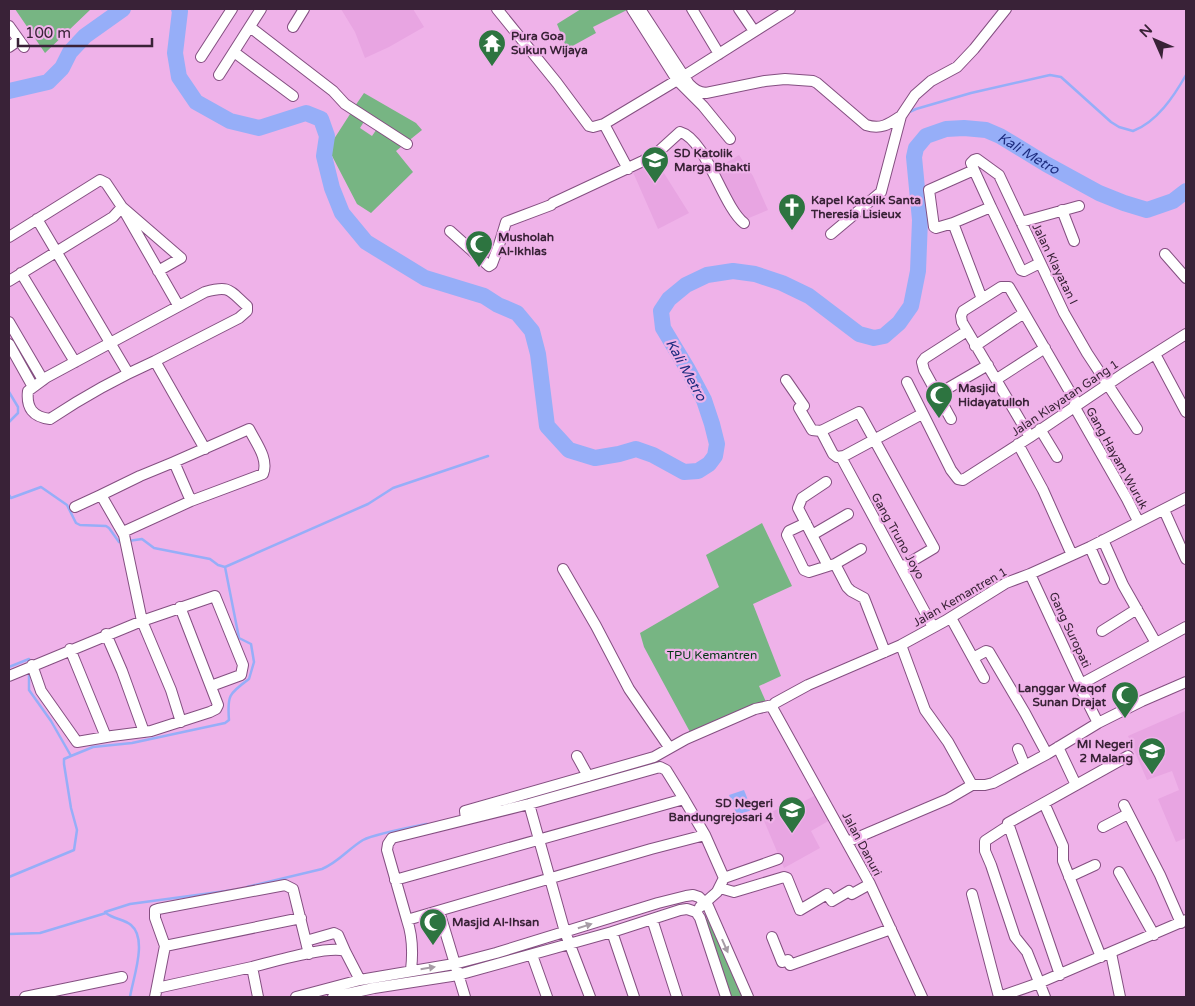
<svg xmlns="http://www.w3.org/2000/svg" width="1195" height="1006" viewBox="0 0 1195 1006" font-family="'Varela Round',sans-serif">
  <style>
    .built { fill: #e8a5e2 }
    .green { fill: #77b583 }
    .water { fill: #96aef8 }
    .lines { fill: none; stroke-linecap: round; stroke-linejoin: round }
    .stream { stroke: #96aef8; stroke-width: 2.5 }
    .river { stroke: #96aef8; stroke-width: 16 }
    .minor-casing { stroke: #844f81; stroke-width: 12 }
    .minor { stroke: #fff; stroke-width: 10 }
    .oneway { fill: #a69ca5 }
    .labels { text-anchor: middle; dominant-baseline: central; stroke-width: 4.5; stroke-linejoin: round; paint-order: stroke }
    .poi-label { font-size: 12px; font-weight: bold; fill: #392237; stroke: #efb2e9; text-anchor: start }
    .street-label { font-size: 12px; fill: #392237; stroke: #efb2e9 }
    .park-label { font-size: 12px; fill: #003612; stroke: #efb2e9 }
    .water-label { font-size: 14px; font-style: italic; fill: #1f2e81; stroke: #efb2e9 }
  </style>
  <rect width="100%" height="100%" fill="#efb2e9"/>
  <path class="built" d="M341 9H413L424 27 389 47 365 58 355 32Z
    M660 153 669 166 662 170 689 213 658 229 632 170Z
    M739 155 753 176 768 210 744 220 714 170Z
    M1185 711 1186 714V838L1176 842 1158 799 1179 790 1172 771 1147 780 1128 736Z
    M816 795 830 820 811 831 820 848 784 868 762 816 787 805 789 809Z"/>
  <path class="green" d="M15 9H91L45 53Z
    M581 9H629L593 27 596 33 567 49 557 24Z
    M364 93 416 123 422 130 396 151 413 172 371 213 357 204 330 152 334 139 352 111 365 120 360 128 372 136 381 123 355 106Z
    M762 523 792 586 753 604 781 676 759 686 766 702 690 732 644 647 640 633 719 587 706 555Z
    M707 919 708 920 744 997H730L705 921Z"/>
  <path class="water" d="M744 790 752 810 737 815 729 795Z"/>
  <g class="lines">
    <path class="stream" d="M907 113 916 109 971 93 1050 75 1061 77 1111 122 1119 127 1133 131C1157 122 1174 96 1186 75
      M9 392 18 407V413L9 422
      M9 495 11 498 41 487 67 505 76 523 80 525 106 526 109 528 119 542H123
      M128 541 142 539 154 548 210 559 218 565 225 567
      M9 667 29 659V663
      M29 671V690L51 721 71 756 93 747 132 743 225 723 229 720C227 695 229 694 249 679L254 662 251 644 239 638 225 567 368 504 393 488 488 456
      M635 769 660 759
      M575 785 606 777
      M9 877 74 850 77 830 71 808 64 764V759L71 756
      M247 887 322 869C339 862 348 849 363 840 375 834 412 827 427 824
      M105 912 130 904 234 890
      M9 934 40 933 106 913C113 919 124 919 131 925 148 939 133 978 130 997"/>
    <g class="river">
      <path id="s1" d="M179 9 180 11 175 53 179 77 196 102 230 121 259 128 306 113 321 119 327 136 324 156 332 188 342 213 366 242 425 278 484 296 498 305 517 313 532 331 538 354 547 426 569 450 595 458 619 454 636 449 653 455 684 472 698 471 709 464 715 456 717 444 712 424 704 400 687 368 663 328 661 311 669 299 686 285 707 275 733 271 755 274 782 283 809 296 859 334 874 338 884 336 899 323 911 306 918 271 920 220 914 157 916 148 926 136 946 129 964 128 986 130 1000 136 1046 164 1099 193 1124 203 1147 210 1173 201 1186 191"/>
      <path d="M9 91 48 82 62 68 70 52 85 36 123 9"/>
    </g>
    <g class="minor-casing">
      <path id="minor" d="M497 9 557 83 589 126 593 127 604 124 684 76 790 9
        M632 9 677 80 703 106 730 139
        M640 9 689 84C695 90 698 92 706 93L765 81 785 79 813 81 817 83 866 125C881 130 889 124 901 116
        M692 9 719 54
        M739 9 754 31
        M9 26 24 47
        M250 27 333 91 345 104 407 144
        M293 27 304 9
        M9 47 19 40
        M234 52 293 96
        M201 57 232 9
        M219 75 261 9
        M604 124 628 169
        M974 170 971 163 974 160 977 159 999 175 1064 313 1087 353 1137 429
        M1062 210 1074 241
        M37 219 128 373
        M1021 222 1079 206
        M953 223 991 207 1021 270 1024 271 1040 263
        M450 231 489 266 492 264 499 245 506 222 551 205 553 203 643 161 658 152 680 132C706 139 723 207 744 223
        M831 234 881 192 901 116 915 95 931 81 957 67 974 49 1006 9
        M9 237 100 180 106 183 122 207 113 217 9 281
        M1165 254 1186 278
        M158 271 181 258 122 207 178 305
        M21 273 75 362
        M982 299 953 223 936 228 934 227 929 190 974 170 991 207
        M9 322 43 380
        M9 344 33 387
        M975 346 1024 313
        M1155 354 1186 412
        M155 361C119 377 83 397 50 419 33 417 26 408 28 391L47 377 205 292C230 285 229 290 247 306V311L239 318 155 361 205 449
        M997 379 1045 348
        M786 380 804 406
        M907 382 951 470 958 479 963 480 1030 437 1126 372 1186 334
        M938 394 988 365
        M1074 406 1127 499 1138 521
        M799 408 812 430 821 431 833 454 837 457 844 456 922 414
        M951 419 924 370 922 362 925 358 967 331
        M1040 429 1057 457
        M821 431 859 412 934 548 902 567
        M1030 437 962 322 961 316 963 311 1001 287H1009L1077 404
        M1018 444 1043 490 1072 555
        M841 457 933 627
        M174 462 249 429C256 443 269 459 263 474L191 501
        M826 482 802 498 798 508 828 566 835 564 847 587 851 591 864 598 885 652
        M75 507 101 495
        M1164 510 1186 559
        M806 523 789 531 787 535 804 570 809 572 828 566
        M812 535 848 514
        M1103 540 1123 585 1156 643
        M1090 547 1104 579
        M835 564 861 549
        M563 569 596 626 629 689 669 747
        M1030 574 1081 684V689L1098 723
        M951 618 984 678
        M1102 631 1137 609
        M106 634 122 671 144 732
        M901 645 925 710 948 742 972 785
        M70 649 106 737
        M973 658 986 651 989 652 1025 713 1047 754
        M32 665 41 691 77 742 112 736 151 731 210 712 216 709 218 705 180 607
        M9 676 142 621 124 535 101 495 140 476 174 462 191 501 123 532
        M1081 684 1186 627
        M773 705 775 703 808 685 901 645 945 621 1006 583 1030 574 1090 547 1186 498
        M773 705V709L870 884 922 997
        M181 722 171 690 142 621 215 596 243 665 241 675 211 686
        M1058 747 1076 785
        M1018 749 1025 766
        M577 756 588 776
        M1044 803 1063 846V861L1101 957
        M529 804 565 932 590 997
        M1124 805 1160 875 1181 923
        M466 819 465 811 654 757 686 739 755 709 773 705
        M1008 826 985 841V851L991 865 1015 937 1027 952 1045 997
        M1103 827 1128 814
        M847 842 948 799 972 785H985L993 783 1047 754 1098 723 1142 701 1186 682
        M1119 872 1154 935
        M1069 877 1095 865
        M724 878 778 859
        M395 880 684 799 705 835
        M720 888 734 892 784 877 787 878 800 910 827 894 832 901 849 891 852 894 870 884
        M972 894 999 997
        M439 911 465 997
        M652 919 677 997
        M407 920 387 850 388 844 392 838 529 804 660 767 666 770 684 799
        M612 932 634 997
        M772 937 782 962 788 960 790 965 891 929
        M306 941 334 933 338 935 345 951
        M165 946 155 918V910L158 909 285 885 293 889 309 954
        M1111 953 1120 997
        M532 955 547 997
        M411 970C413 953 413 937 407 920L651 849 705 835 724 878 717 892 700 907
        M1060 975 1008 823 1128 756
        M157 988 252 967
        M25 997 122 977
        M155 997 165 946 301 918
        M258 997 252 967C272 962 328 945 345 951L360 980
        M296 997 360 980 454 964 496 953 658 903 686 896 693 895 699 897 708 906 748 997
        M333 997 374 988 458 975 612 932 680 910 687 909 696 912 700 918 726 997
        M999 997 1039 983 1186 920"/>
    </g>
    <use href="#minor" class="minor"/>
  </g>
  <defs><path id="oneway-solid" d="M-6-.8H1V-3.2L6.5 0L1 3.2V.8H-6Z" transform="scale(1.25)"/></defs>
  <g class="oneway">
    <use href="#oneway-solid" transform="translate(585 926) rotate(-17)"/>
    <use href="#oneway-solid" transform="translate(725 946) rotate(66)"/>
    <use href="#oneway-solid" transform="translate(428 968) rotate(-9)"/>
  </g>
  <defs>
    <g id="temple-pin" transform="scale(1.4375)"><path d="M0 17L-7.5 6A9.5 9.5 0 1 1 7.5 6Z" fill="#2d7440" stroke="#efb2e9"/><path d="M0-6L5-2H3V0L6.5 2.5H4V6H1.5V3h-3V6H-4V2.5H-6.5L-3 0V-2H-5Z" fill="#fff"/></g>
    <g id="school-pin" transform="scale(1.4375)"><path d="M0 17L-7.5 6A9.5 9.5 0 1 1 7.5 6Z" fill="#2d7440" stroke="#efb2e9"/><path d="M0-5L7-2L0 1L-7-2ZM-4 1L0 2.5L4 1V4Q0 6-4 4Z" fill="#fff"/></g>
    <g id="church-pin" transform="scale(1.4375)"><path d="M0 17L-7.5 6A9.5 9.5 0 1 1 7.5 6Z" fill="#2d7440" stroke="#efb2e9"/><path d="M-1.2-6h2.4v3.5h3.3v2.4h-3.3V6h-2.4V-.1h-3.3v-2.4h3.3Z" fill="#fff"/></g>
    <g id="mosque-pin" transform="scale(1.4375)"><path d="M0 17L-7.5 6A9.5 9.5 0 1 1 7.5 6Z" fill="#2d7440" stroke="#efb2e9"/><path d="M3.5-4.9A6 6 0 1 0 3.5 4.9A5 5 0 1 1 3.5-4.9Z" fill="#fff"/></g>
  </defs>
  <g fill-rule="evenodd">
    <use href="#temple-pin" x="492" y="43"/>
    <use href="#school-pin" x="655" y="160"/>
    <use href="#church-pin" x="792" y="207"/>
    <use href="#mosque-pin" x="479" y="244"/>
    <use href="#mosque-pin" x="939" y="395"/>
    <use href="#mosque-pin" x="1125" y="695"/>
    <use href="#school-pin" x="1152" y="751"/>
    <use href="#school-pin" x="792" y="810"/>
    <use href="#mosque-pin" x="433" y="922"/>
  </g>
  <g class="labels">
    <g class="poi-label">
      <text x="511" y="36">Pura Goa<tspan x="511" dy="14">Sukun Wijaya</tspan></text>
      <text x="674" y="153">SD Katolik<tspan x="674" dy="14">Marga Bhakti</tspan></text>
      <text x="811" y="200">Kapel Katolik Santa<tspan x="811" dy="14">Theresia Lisieux</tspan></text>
      <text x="498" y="237">Musholah<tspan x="498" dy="14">Al-Ikhlas</tspan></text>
      <text x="958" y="388">Masjid<tspan x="958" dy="14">Hidayatulloh</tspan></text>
      <text x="1106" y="688" text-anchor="end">Langgar Waqof<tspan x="1106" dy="14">Sunan Drajat</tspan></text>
      <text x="1133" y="744" text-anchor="end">MI Negeri<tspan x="1133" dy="14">2 Malang</tspan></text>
      <text x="773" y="803" text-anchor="end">SD Negeri<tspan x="773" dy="14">Bandungrejosari 4</tspan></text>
      <text x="452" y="922">Masjid Al-Ihsan</text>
    </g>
    <g class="street-label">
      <text transform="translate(1055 264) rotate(64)">Jalan Klayatan I</text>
      <text transform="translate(1065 398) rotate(-34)">Jalan Klayatan Gang 1</text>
      <text transform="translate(1117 458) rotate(61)">Gang Hayam Wuruk</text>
      <text transform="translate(898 536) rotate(61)">Gang Truno Joyo</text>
      <text transform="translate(960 597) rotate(-30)">Jalan Kemantren 1</text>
      <text transform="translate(1070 630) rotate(65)">Gang Suropati</text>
      <text transform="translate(862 844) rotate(62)">Jalan Danuri</text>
    </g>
    <g class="park-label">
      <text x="712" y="655">TPU Kemantren</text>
    </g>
    <g class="water-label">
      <text stroke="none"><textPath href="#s1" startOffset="1588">Kali Metro</textPath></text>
      <text transform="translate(686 370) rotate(61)">Kali Metro</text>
    </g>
  </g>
  <rect width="1195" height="1006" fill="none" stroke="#392237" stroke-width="20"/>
  <g transform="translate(1155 40) rotate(315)" stroke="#efb2e9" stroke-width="4" paint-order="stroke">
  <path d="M0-4L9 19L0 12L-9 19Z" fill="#392237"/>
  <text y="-8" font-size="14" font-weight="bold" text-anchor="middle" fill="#392237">N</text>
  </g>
  <path d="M18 38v8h134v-8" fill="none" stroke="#392237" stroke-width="2.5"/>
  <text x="25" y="38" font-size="15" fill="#392237" stroke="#efb2e9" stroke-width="4" paint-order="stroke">100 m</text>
</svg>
